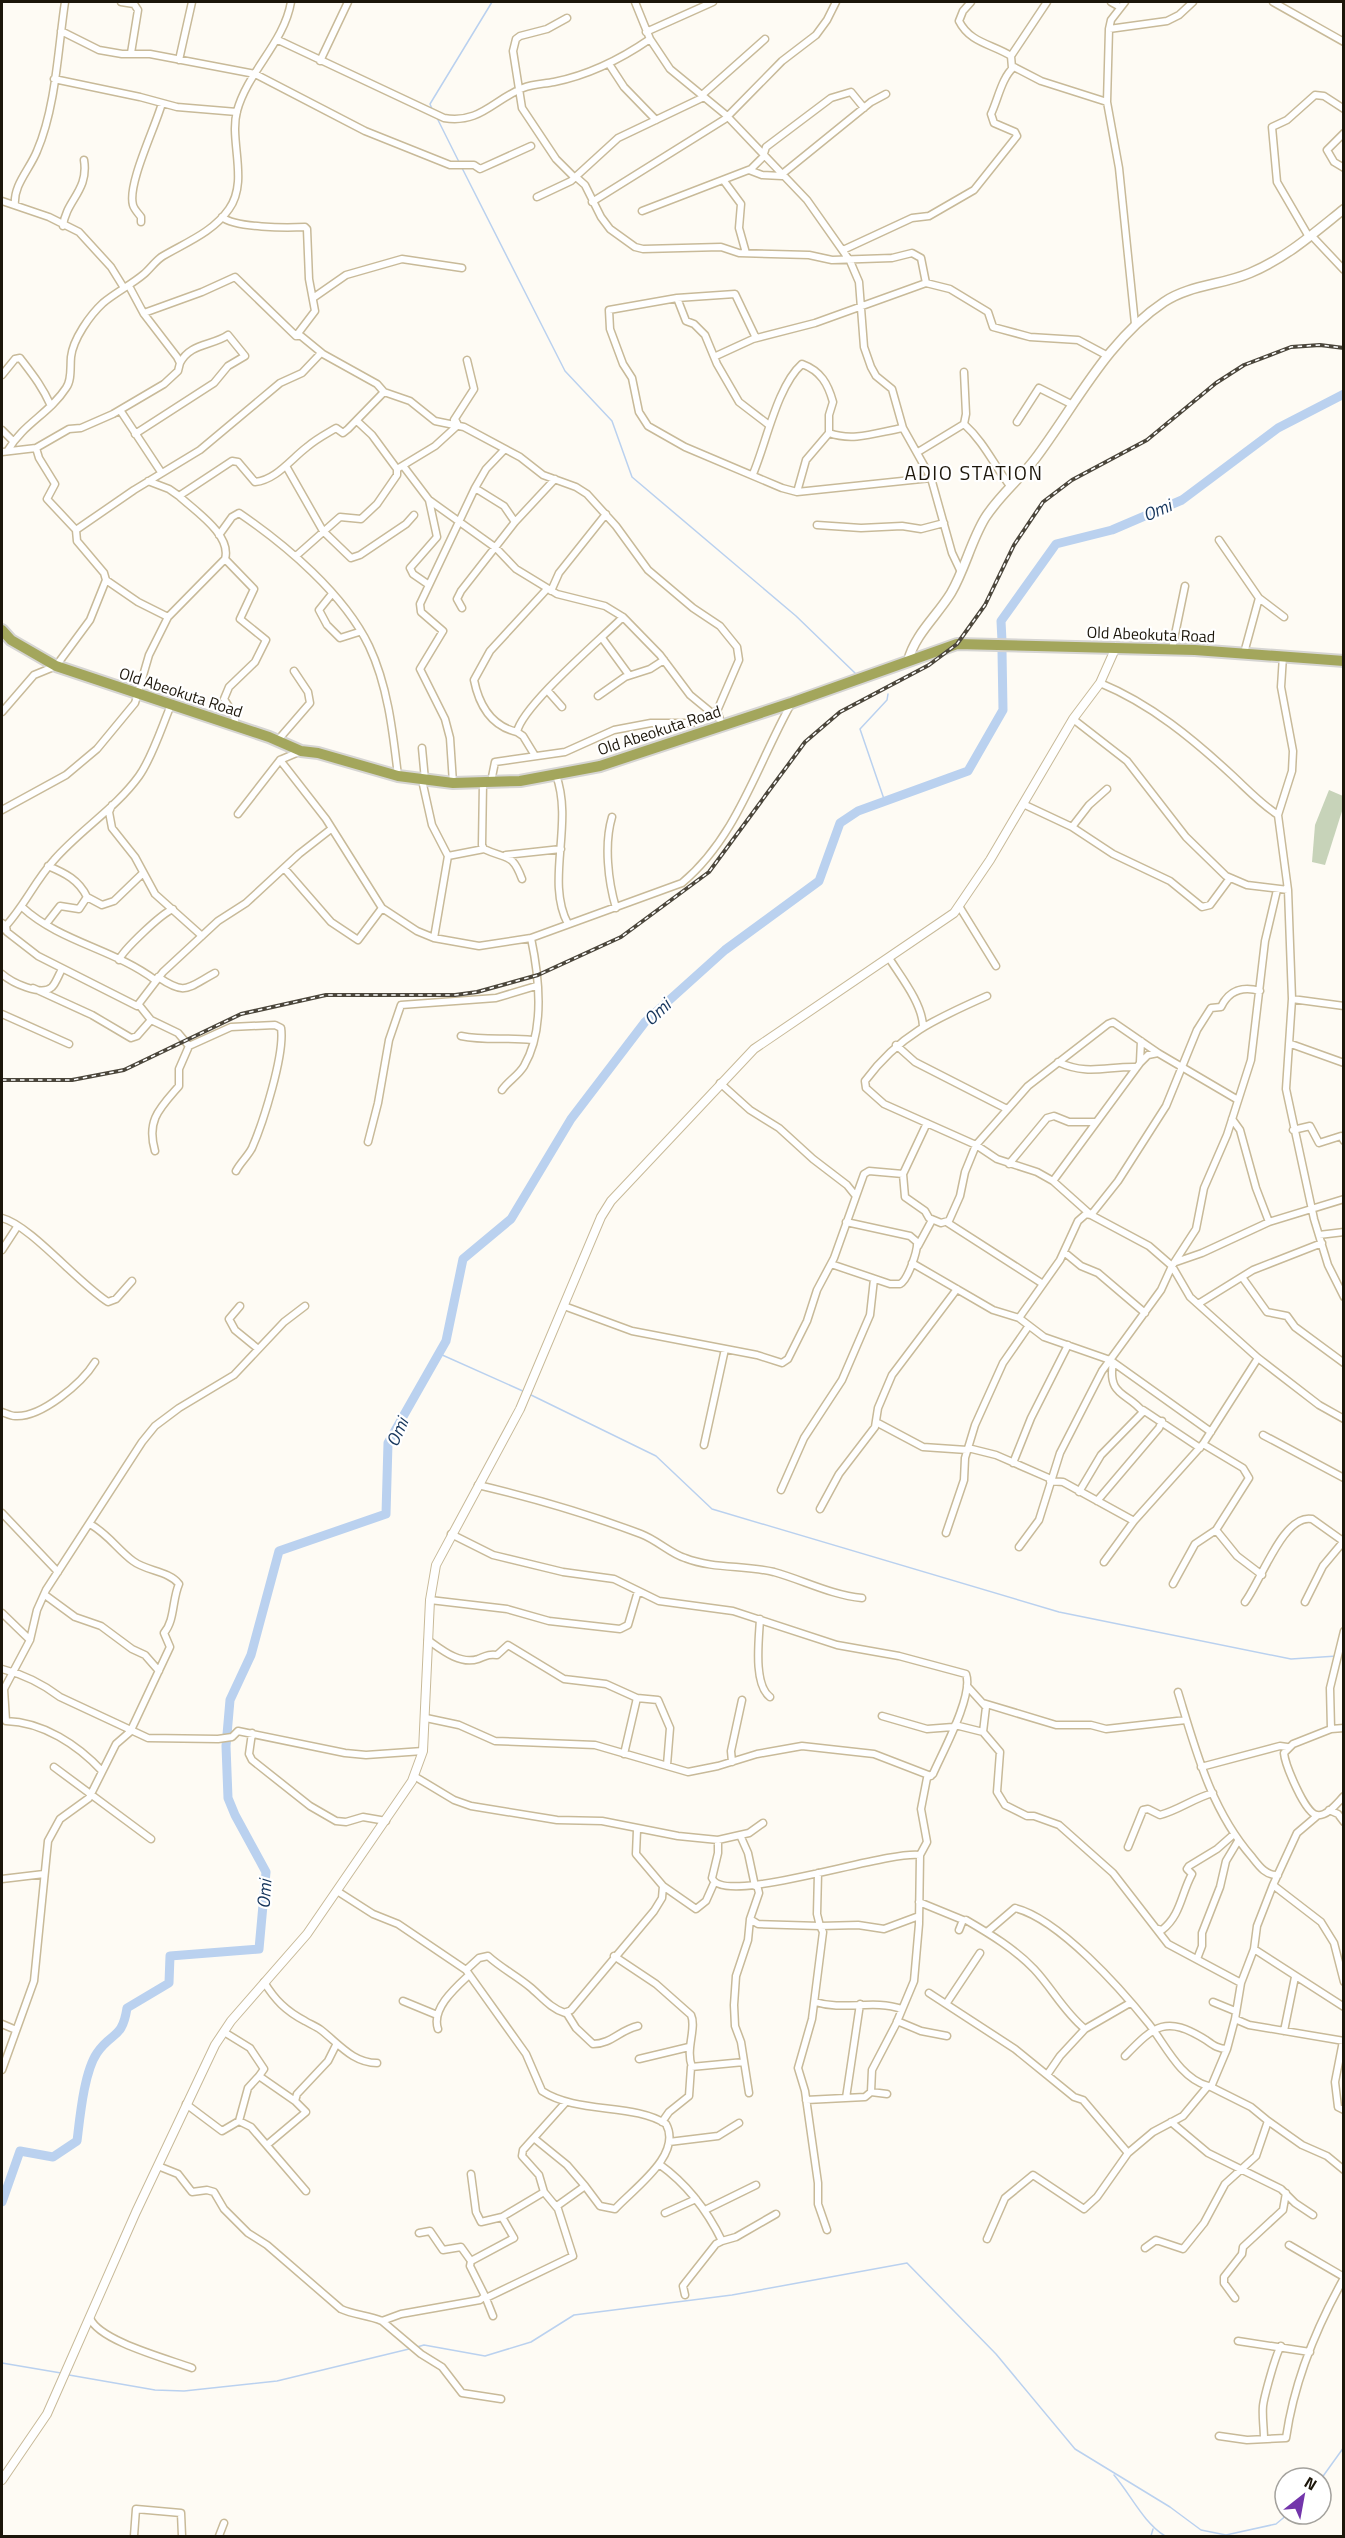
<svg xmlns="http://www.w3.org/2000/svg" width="1345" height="2538" viewBox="0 0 1345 2538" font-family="'Titillium Web',sans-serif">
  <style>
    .green { fill: #c7d3b9 }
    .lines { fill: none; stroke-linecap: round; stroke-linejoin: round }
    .stream { stroke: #bad1ef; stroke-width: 1.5 }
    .river { stroke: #bad1ef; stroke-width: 9 }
    .minor-casing { stroke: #c8ba99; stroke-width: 9 }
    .tertiary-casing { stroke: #c8ba99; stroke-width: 10 }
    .secondary-casing { stroke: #c8ba99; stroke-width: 11 }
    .trunk-casing { stroke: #d6d5d3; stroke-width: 14 }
    .minor { stroke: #fff; stroke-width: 6 }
    .tertiary { stroke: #fff; stroke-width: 8 }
    .secondary { stroke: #fff; stroke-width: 8 }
    .trunk { stroke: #a3a65c; stroke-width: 10 }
    .rail-casing { stroke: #4b463b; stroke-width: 4 }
    .rail { stroke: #fff; stroke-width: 1.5; stroke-dasharray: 4.5; stroke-linecap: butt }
    .labels { text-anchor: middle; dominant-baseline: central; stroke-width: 4.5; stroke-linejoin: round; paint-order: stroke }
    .street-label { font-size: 16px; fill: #1c160a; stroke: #fff }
    .water-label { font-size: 18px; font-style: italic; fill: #15355c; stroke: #fff }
    .quarter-label { font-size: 20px; letter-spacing: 1.5px; fill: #1c160a; stroke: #fff }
  </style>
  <rect width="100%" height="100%" fill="#fefbf4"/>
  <path class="green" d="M1329 790 1343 796V808L1325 865 1312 862 1315 825Z"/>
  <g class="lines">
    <path class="stream" d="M432 109 430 104 492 2
      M437 118 459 162
      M461 166 565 371 612 421 632 477 796 616 855 673
      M885 802 860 729 887 700 888 694
      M440 1354 525 1392
      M529 1394 656 1456 712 1509 1059 1612 1291 1659 1337 1656
      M417 2347 424 2345 485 2356 531 2342 574 2315 732 2295 907 2263 996 2354 1075 2449 1170 2507 1201 2530 1226 2535 1276 2524 1288 2514
      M2 2363 61 2373
      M69 2375 155 2390 184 2391 277 2381 409 2349
      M1114 2475C1131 2495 1143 2522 1165 2536
      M1321 2479 1344 2447
      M1151 2536 1153 2529"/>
    <path class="river" d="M1002 641 1001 621 1056 544 1112 530 1182 500 1278 428 1344 394
      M2 2202 20 2151 53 2157 77 2141C80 2117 84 2072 97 2053 112 2031 122 2040 127 2008L169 1983 170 1956 259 1949 266 1872 235 1815 228 1798 226 1746 230 1700 251 1655 279 1551 386 1514 388 1443 446 1341 463 1259 511 1219 571 1119 645 1022 725 950 819 881 840 823 858 811 968 771 1003 710 1002 651"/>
    <g class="minor-casing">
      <path id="minor" d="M121 2 134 4 138 10 131 53
        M635 2 650 39 670 69 726 115 807 200 850 261 859 282 864 347 871 367 876 376 892 389 903 428 931 478 952 553 961 572
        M971 2 963 11 959 21C970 43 992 44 1011 56L1012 68
        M1111 2 1120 7
        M1125 2 1111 20 1109 29 1107 102 1119 168 1135 324
        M1273 2 1344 42
        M567 18 547 29 520 36 516 39 513 51 522 108 556 159 575 178
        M1109 29 1167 21 1179 15 1193 2
        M61 31 99 50 122 54H150L255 74 365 131 450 165H474L480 169 531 146
        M646 32 713 2
        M278 40 444 118C480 124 493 100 523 88 533 84 544 84 554 82 589 75 621 59 650 39
        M1011 56 1047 2
        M179 60 192 2
        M320 61 348 2
        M609 64 624 87 656 120
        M54 79 140 97 177 107 237 112
        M702 95 765 39
        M1344 133 1327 150 1334 162 1344 168
        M749 170 762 175 782 176
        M781 175 871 102 886 94
        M576 177 585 185 601 217 610 229 635 247 643 249 721 247 739 253 809 255 832 260 892 258 912 253 921 258 926 283
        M724 181 741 204 739 228 746 253
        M537 197 571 181 618 138 704 97
        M2 201 49 217 79 232 111 267 124 288
        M592 202 725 119 782 61 816 35 827 20 836 2
        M15 205C13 185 30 169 37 151 56 107 58 48 65 2
        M642 211 751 169 763 157 766 147 831 98 851 92 864 108
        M222 217C235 228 287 228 305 227L307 229 309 279 315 311 296 336
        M141 222V217C138 213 134 209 133 205 127 184 156 126 162 103
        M63 226C66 200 89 191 84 160
        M1311 235 1344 270
        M1309 237 1277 182 1272 127 1287 120 1315 95 1324 96 1344 109
        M843 250 912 218 929 216 974 190 1017 136 1015 132 994 123 991 114C998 99 1002 77 1014 67L1041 81 1107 102
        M313 298 346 275 402 259 462 268
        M677 298 686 321 694 324 705 335 717 364 739 402 769 425
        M144 313 202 292 235 277 296 336H301L323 354 377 384 384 392 410 401 435 421 464 427 520 457 543 475 576 487 587 494 616 526 648 570 693 608 720 626 737 647 739 660 717 711 722 725
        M756 338 735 294 677 298 609 310 610 329 623 364 632 378 639 412 648 426 685 447 782 488 797 492 931 478
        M716 356 753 339 815 323 926 283 950 289 988 312 993 327 1030 337 1078 340 1108 356
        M2 375 15 359 20 358C33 375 42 386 51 406
        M120 410 161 472
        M454 420 474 389 467 360
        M357 421 372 435 397 469
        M1017 422 1039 388 1073 405
        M964 424C984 442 994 465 1010 486
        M2 430 13 441
        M829 433C854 442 878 432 903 428
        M135 434 214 383 228 366 245 356 228 335C212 346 190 343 180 363
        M36 448 39 458 55 484 47 499 76 530 77 541 104 573 106 580 138 602 168 617
        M8 450C23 424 50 413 66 388 72 380 70 367 71 357 73 339 90 315 103 303 116 292 131 285 144 274 150 269 156 260 163 256 187 242 213 232 229 209 249 181 229 141 237 111 248 71 284 43 291 2
        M2 452 36 448 69 429 81 428 113 414 164 384 178 371 180 363 177 357 144 314 129 286
        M918 452 964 424 966 414 964 372
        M286 466 323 531 351 558 360 555 406 524 414 515
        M404 467 429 500 496 548 516 569 557 594 605 606 623 617 660 655 690 695 718 718
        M753 474C766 444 777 386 802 364 821 371 828 384 833 402L829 415V433L806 460 797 492
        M148 481 169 489 179 496
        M475 488 504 506 515 522
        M817 525 861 528 902 526 921 529 944 523
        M76 530 134 490 200 450 280 383 302 373 321 353
        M219 535 232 517 239 513C286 545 344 594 369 646 388 686 393 733 398 776
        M1219 540 1259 598 1284 617
        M296 556 340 517 361 519 377 504 397 475V469L435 446 458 425 455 419
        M225 559 254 589 240 619 266 640 255 662 229 687 224 699 234 715 236 726
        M429 585 413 574 410 568 437 537 429 500
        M551 591 559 573 606 514
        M331 595 319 610 327 625 340 638 359 632
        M462 608 457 599 461 591 515 522 555 479
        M602 638 629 675
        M1172 649 1185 586
        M1244 653 1259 598
        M1283 656 1281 687 1293 751 1292 771 1278 815 1288 890 1292 999 1286 1089 1314 1219 1328 1265 1344 1297
        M1100 683C1151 704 1193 739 1233 776 1248 790 1261 804 1278 815
        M547 690 562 707
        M598 696 625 677 650 669 664 660
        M2 712 34 675 56 666 90 620 106 580
        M1073 719 1127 761 1186 837 1226 876 1247 885 1288 890
        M517 732C491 726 479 705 474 680L490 651 547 589
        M278 740 310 703 308 692 294 671
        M422 748 425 780
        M301 751 280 760 326 819 382 908 417 931 434 938 479 946 531 938 682 883C737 837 757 765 791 704
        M534 754 523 736 517 732C522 706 601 639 623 617
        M556 775C574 824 545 881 568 924
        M422 780 432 825 448 856 434 938
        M491 782 495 762 565 752 614 730 651 723H692L712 713
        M453 783 450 738 445 719 420 669 443 631 421 612 420 604 475 488 486 469 505 449
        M483 783 482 845 484 849C507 860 512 852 522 879
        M1023 804 1072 827 1113 854 1170 881 1202 907 1210 905 1230 878
        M112 805 109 812 112 828 135 857 155 894 202 936
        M2 810 66 775 97 749 135 703 149 655 168 617 225 559C232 535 195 511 179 496L232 461 238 462 255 482C276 480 291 459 307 447 316 439 326 434 336 428L343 433 348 429 384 392
        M238 814 280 760
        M612 817C604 844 608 881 616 908
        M1072 827 1089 805 1107 789
        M506 855 561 849
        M448 856 484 849
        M48 866C65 873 79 880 87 897
        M284 868 331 922 358 940 382 908
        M959 906 996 966
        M22 907C60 942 114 949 155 980
        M2 923 6 926 7 932 38 956 137 1006 163 972 218 921 246 903 299 854 331 829
        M46 924 60 906 79 909 87 897 102 905 114 901 142 874
        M2 930C23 909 34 882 54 860 80 830 116 808 139 776 152 758 162 726 171 705
        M889 958C901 977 922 1003 923 1026
        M119 960C123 950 162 913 173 909
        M2 974C11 982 41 997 52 987 56 983 59 974 62 969
        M158 977C186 996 187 988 215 973
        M33 988 92 1015 131 1038 137 1036 151 1020
        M987 996C935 1019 899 1035 865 1081L866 1088 884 1104 976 1145 997 1159 1037 1172 1053 1181 1091 1215 1149 1246 1172 1266 1190 1297 1258 1358 1319 1405 1344 1419
        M1292 999 1344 1006
        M139 1005 151 1020 178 1033 189 1046 179 1069V1086C160 1108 146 1120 155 1151
        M2 1014 69 1044
        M461 1036C485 1041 508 1037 532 1040
        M1291 1044 1344 1063
        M896 1045 915 1062 1007 1109
        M189 1046 231 1027 275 1025 281 1028C285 1054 263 1123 252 1148 248 1156 240 1163 236 1171
        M1058 1062C1088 1076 1107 1066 1137 1067
        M1140 1062 1141 1041
        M720 1083 750 1110 779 1128 813 1159 847 1185 855 1195
        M502 1090C508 1081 518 1076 524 1066 545 1030 539 976 531 938
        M1232 1119 1240 1130 1256 1188 1269 1222
        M1293 1130 1310 1126 1319 1143 1341 1136 1344 1141
        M368 1142 378 1103 389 1040 401 1005 496 998 536 986
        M1009 1164 1047 1118 1054 1116 1069 1122H1095
        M903 1174 905 1197 925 1211 929 1218 941 1223 948 1221
        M1053 1181 1140 1063 1148 1055 1158 1053
        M2 1218C30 1225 78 1283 108 1302L116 1299 132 1281
        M1319 1235 1344 1232
        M918 1246 932 1220
        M2 1250 17 1227
        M1064 1252 1081 1266 1098 1273 1145 1313
        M1176 1262 1202 1253 1269 1222 1344 1199
        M912 1263 993 1310 1019 1318 1044 1337 1110 1360 1211 1432
        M831 1264 890 1284C892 1284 898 1284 900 1284 908 1280 918 1250 917 1242L910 1236 846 1222
        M1242 1277 1267 1312 1287 1316 1295 1327 1344 1363
        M1043 1284 948 1223 960 1196 965 1172 976 1145 1028 1086 1108 1024 1113 1022 1158 1053 1238 1100
        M1198 1304 1253 1270 1322 1243
        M240 1306 229 1319 235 1330 257 1348
        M564 1306 632 1331 757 1355 782 1363 788 1359 807 1321 817 1290 834 1258 864 1174 869 1171 903 1174 927 1123
        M1019 1318 1060 1260 1078 1221 1086 1214 1091 1215 1118 1181 1166 1106 1197 1030 1211 1008 1221 1007C1229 990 1243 986 1260 991
        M1143 1410 1200 1448
        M2 1412C5 1413 11 1416 15 1416 41 1418 82 1383 95 1362
        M876 1422 923 1447 967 1450
        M1263 1435 1344 1478
        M704 1445 725 1349
        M968 1448 996 1455 1051 1479
        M1013 1463 1031 1418 1068 1345
        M1050 1481 1063 1482 1134 1521
        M478 1485C533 1498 588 1514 641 1534 657 1540 671 1554 685 1558 713 1569 744 1565 774 1572 803 1580 831 1595 862 1598
        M781 1490 804 1438 842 1380 870 1315 874 1279
        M1079 1492 1101 1455 1143 1412C1128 1392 1107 1397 1113 1362
        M1097 1501 1159 1428 1162 1421
        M820 1509 839 1474 875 1427 878 1408 892 1375 957 1289
        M2 1513 58 1572
        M90 1524C109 1535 117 1549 133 1561 146 1571 169 1571 179 1584 172 1600 175 1620 164 1633L170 1647 131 1730
        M1216 1530 1237 1556 1262 1575
        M946 1533 964 1480 965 1458 975 1425 1003 1363 1028 1327
        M451 1534 493 1555 563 1572 614 1579 659 1601 733 1611 837 1645 899 1656 966 1674C974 1695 942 1753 933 1774L927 1778 921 1809 927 1842 920 1855C886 1850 723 1907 712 1878L718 1853V1840
        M1019 1547 1039 1520 1060 1453 1102 1371 1161 1290 1172 1266 1196 1229 1204 1188 1227 1135 1251 1060 1265 941 1277 890
        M1104 1562 1134 1521 1203 1444 1258 1358
        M1173 1584 1195 1544 1216 1530 1249 1478 1243 1468 1203 1444
        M45 1595 75 1617 101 1626 132 1649 145 1655 159 1671
        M430 1600 507 1609 549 1621 620 1629 628 1625 638 1591
        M1245 1602C1261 1581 1284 1513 1312 1519L1343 1541
        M1305 1602 1323 1566 1344 1541
        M2 1613 30 1640
        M760 1619C759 1639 753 1684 770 1697
        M1344 1631 1330 1688 1331 1729 1293 1744 1284 1753C1285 1764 1305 1814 1317 1815 1327 1817 1338 1802 1344 1796
        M428 1640C442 1650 460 1665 478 1659 486 1656 488 1654 497 1655L508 1645 564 1679 606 1684 637 1698 658 1700 670 1728 667 1765
        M2 1669C22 1674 43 1684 60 1697L148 1738 218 1739 232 1737 238 1731 345 1753 366 1755 423 1751
        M967 1686 986 1707 983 1732 1000 1752 997 1792 1005 1805 1027 1816H1034L1059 1825 1113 1873 1168 1944 1241 1983
        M1178 1692C1196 1751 1211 1810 1252 1857 1259 1866 1266 1876 1278 1875
        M983 1703 1056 1725H1091L1106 1729 1186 1720
        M882 1716 927 1729 953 1727
        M426 1718 459 1725 495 1741 595 1745 688 1772 718 1766 757 1754 802 1746 874 1754 931 1776
        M955 1725 983 1732
        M1331 1729 1344 1728
        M252 1733 249 1754 252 1760 310 1806 336 1821 346 1822 363 1817 386 1821
        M624 1754 637 1698
        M732 1762 731 1751 742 1700
        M54 1767 151 1839
        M1201 1767 1280 1746 1287 1747
        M102 1771C78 1745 43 1722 6 1721L4 1689 30 1640 37 1610 46 1590 142 1442 155 1426 179 1408 234 1375 284 1322 305 1306
        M414 1776 454 1800 471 1806 557 1820 602 1821 678 1836 718 1840 740 1835 748 1853 755 1886
        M1329 1810 1338 1814 1344 1822
        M1317 1816 1297 1833 1273 1885 1257 1926 1254 1949 1241 1983 1235 2019 1227 2049 1211 2087 1251 2107 1268 2121 1302 2145 1327 2156 1344 2170
        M740 1835 749 1833 763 1823
        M1128 1847 1143 1810 1148 1809 1160 1815C1179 1810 1194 1798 1213 1793
        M818 1873 817 1914 820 1926 858 1925 884 1929 919 1916
        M2 1879 44 1874
        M1273 1885 1321 1922 1334 1943 1344 1982
        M663 1886 696 1909 706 1901 714 1883
        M337 1891 373 1914 398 1924 466 1970 526 2054 542 2091C577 2114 634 2103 666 2124 683 2155 633 2189 615 2209L600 2206 585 2186 557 2206
        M919 1902 963 1920 959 1930
        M750 1919 758 1924 820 1926 823 1932 812 2019 798 2068 805 2091 818 2183V2204L827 2230
        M1158 1929 1162 1930C1181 1915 1181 1894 1192 1874L1187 1869 1189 1866 1217 1849 1234 1834
        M987 1932 1015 1908C1059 1919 1121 1989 1149 2024 1166 2046 1180 2078 1208 2086
        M1254 1949 1344 2007
        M614 1956 656 1984 691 2015C697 2028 685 2049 692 2067
        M1197 1959 1202 1946V1933L1220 1887 1226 1861 1238 1841
        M466 1970 479 1958 488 1956C501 1968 517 1976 530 1987 542 1997 550 2008 565 2013L571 2010 654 1911 662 1898 663 1886 636 1854 637 1830
        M264 1982C275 2000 286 2011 305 2021 310 2024 317 2027 321 2030 339 2044 353 2063 377 2063
        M929 1993 1015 2049 1047 2075 1060 2056 1085 2029C1064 2012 1052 1988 1034 1969 1015 1949 990 1934 966 1920
        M403 2001 437 2015
        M815 2002C844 2011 873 1999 902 2009
        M1213 2002 1235 2011
        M946 2004 980 1953
        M566 2012 576 2028 593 2044C611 2044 620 2030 638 2026
        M1235 2019 1249 2025 1344 2041
        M897 2021 921 2031 947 2036
        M2 2024 16 2030
        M438 2029C431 2009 455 1988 469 1975
        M1085 2029 1130 2003
        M1284 2031 1295 1977
        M224 2032 250 2048 264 2069 259 2076 295 2101 306 2112 268 2144
        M1343 2041 1335 2082 1338 2107 1344 2110
        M1125 2056C1155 2025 1166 2015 1206 2040 1213 2045 1218 2049 1227 2049
        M639 2059 689 2047
        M2 2070 34 1981 48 1841 60 1819 89 1798 116 1744 131 1731
        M1047 2075 1074 2097 1083 2100 1128 2153
        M749 2093 741 2042 735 2026 734 2005 736 1976 748 1940 750 1919 759 1893 757 1885
        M887 2094 871 2092 872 2070 896 2024 914 1981 919 1924 920 1855
        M846 2098 860 2004
        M806 2100 865 2097 871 2092
        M295 2101 297 2094 328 2061 336 2045
        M186 2104 222 2131 239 2121 251 2127 306 2191
        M239 2121 248 2088 259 2076
        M662 2122 669 2112 689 2096 691 2067 744 2062
        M1171 2122 1208 2153 1281 2189 1295 2203 1313 2215
        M535 2139 567 2165 585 2186
        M669 2142 718 2136 739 2123
        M659 2164C687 2184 707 2210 722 2241L736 2237 776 2214
        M158 2166 178 2174 192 2192 207 2190 214 2192 224 2209 248 2233 267 2245 341 2309C354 2315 368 2315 382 2321L401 2314 480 2300 485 2296 470 2266 471 2261 514 2238 502 2217 544 2192
        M471 2174 476 2212 481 2222 502 2217
        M705 2210 756 2185
        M665 2213 696 2199
        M419 2233 430 2231 443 2250 461 2247 471 2261
        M987 2239 1005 2198 1033 2175 1084 2209 1097 2197 1128 2153 1153 2132 1183 2116 1208 2086H1212
        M1289 2245 1344 2277
        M1145 2248 1156 2240 1183 2249 1204 2223 1225 2184 1256 2156 1268 2121
        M685 2295 683 2286 686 2282 716 2244 722 2241
        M485 2296 493 2316
        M486 2298 573 2256 558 2209 544 2192 539 2175 522 2156 523 2150 566 2102
        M1235 2298 1224 2283V2277L1242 2254 1243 2247 1283 2210 1286 2193
        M90 2318C99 2341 168 2359 192 2368
        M382 2321 421 2354 442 2367 462 2393 501 2399
        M1238 2341 1310 2352
        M1219 2436 1247 2440 1286 2438C1294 2382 1316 2328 1344 2278
        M1264 2439C1264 2428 1262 2416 1263 2406 1264 2397 1276 2353 1281 2346
        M134 2536 136 2509 181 2513 182 2536
        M219 2536 224 2523"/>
    </g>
    <g class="tertiary-casing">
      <path id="tertiary" d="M2 2480 47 2414 136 2212 215 2045 231 2021 307 1934 412 1781 423 1751 430 1600 436 1565 520 1409 601 1217 611 1201 754 1049 954 913 990 860 1073 719 1100 683 1116 647"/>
    </g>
    <g class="secondary-casing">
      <path id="secondary" d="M908 661C915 634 937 616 951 593 965 569 971 541 985 518 999 496 1019 480 1035 459 1075 406 1107 340 1164 302 1189 285 1222 285 1250 273 1286 258 1314 233 1344 209"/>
    </g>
    <g class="trunk-casing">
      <path id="trunk" d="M2 630 11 640 56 666 269 737 301 751 318 753 398 776 453 783 520 781 600 766 791 703 957 644 1195 650 1344 661"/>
    </g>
    <use href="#minor" class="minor"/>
    <use href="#tertiary" class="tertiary"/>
    <use href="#secondary" class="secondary"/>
    <use href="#trunk" class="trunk"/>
    <g class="rail-casing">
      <path id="rail" d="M2 1080H72L124 1070 241 1014 326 995H455L477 992 538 975 621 937 709 872 805 742 840 712 929 665 957 644 985 605 1014 545 1043 502 1072 480 1147 440 1216 383 1244 365 1291 347 1320 345 1344 348"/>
    </g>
    <use href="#rail" class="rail"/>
  </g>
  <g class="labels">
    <g class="street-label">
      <text transform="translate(1151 634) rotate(2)">Old Abeokuta Road</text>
      <text transform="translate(181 692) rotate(18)">Old Abeokuta Road</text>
      <text transform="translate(659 730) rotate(-18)">Old Abeokuta Road</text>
    </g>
    <g class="water-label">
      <text transform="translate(1157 510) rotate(-23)">Omi</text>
      <text transform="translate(657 1012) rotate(-44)">Omi</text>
      <text transform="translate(397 1432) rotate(-66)">Omi</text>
      <text transform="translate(264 1894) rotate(-86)">Omi</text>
    </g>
    <g class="quarter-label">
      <text x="974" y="472">ADIO STATION</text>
    </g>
  </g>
  <rect width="1345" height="2538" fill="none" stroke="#1c160a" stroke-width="6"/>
  <g transform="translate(1303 2496) rotate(31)"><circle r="28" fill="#ffffff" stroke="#a4a29d" stroke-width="1.5"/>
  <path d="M0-4.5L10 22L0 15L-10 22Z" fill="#7335ab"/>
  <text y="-9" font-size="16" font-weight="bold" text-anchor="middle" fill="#1c160a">N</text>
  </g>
</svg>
